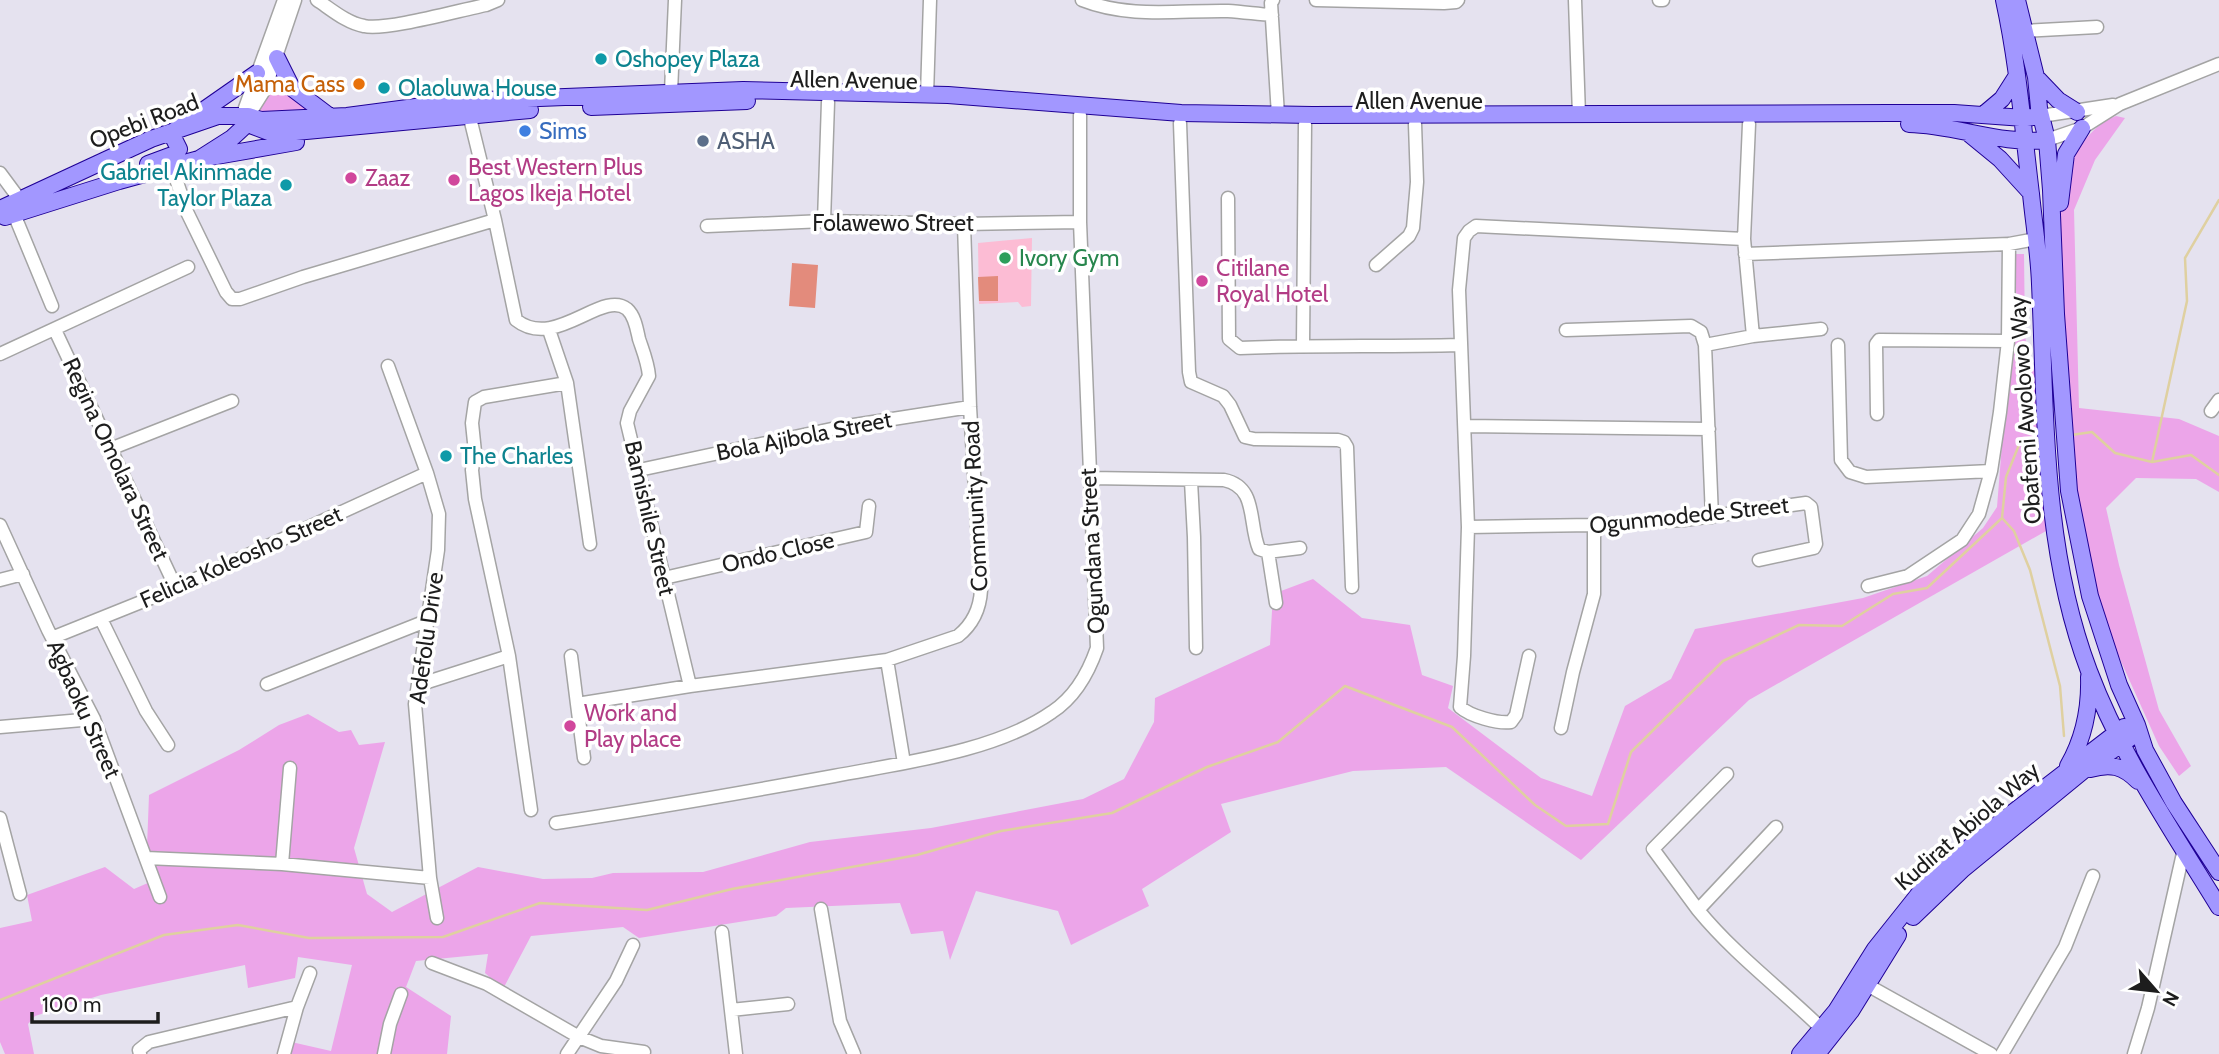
<svg xmlns="http://www.w3.org/2000/svg" width="2219" height="1054" viewBox="0 0 2219 1054" font-family="Cabin,sans-serif">
  <style>
    .grass { fill: #eca5e9 }
    .park { fill: #fcbcd4 }
    .pitch { fill: #e38b7c }
    .lines { fill: none; stroke-linecap: round; stroke-linejoin: round }
    .stream { stroke: #dfd0a0; stroke-width: 2.5 }
    .minor-casing { stroke: #a4a4a4; stroke-width: 15 }
    .major-casing { stroke: #1f0096; stroke-width: 18 }
    .minor { stroke: #fff; stroke-width: 12 }
    .major { stroke: #a297ff; stroke-width: 16 }
    .culture-dot { fill: #0f9aa8; stroke: #fff; stroke-width: 2.5 }
    .food-dot { fill: #e8710a; stroke: #fff; stroke-width: 2.5 }
    .shop-dot { fill: #3f7fe0; stroke: #fff; stroke-width: 2.5 }
    .service-dot { fill: #5c6f8a; stroke: #fff; stroke-width: 2.5 }
    .hotel-dot { fill: #d1479c; stroke: #fff; stroke-width: 2.5 }
    .leisure-dot { fill: #2e9e5b; stroke: #fff; stroke-width: 2.5 }
    .labels { text-anchor: middle; dominant-baseline: central; stroke-width: 7; stroke-linejoin: round; paint-order: stroke }
    .culture-label { font-size: 23px; fill: #0d838f; stroke: #fff; text-anchor: start }
    .street-label { font-size: 23px; fill: #1d1d1d; stroke: #fff }
    .food-label { font-size: 23px; fill: #c56008; stroke: #fff; text-anchor: end }
    .shop-label { font-size: 23px; fill: #366cbe; stroke: #fff; text-anchor: start }
    .service-label { font-size: 23px; fill: #4e5e75; stroke: #fff; text-anchor: start }
    .hotel-label { font-size: 23px; fill: #b23c85; stroke: #fff; text-anchor: start }
    .leisure-label { font-size: 23px; fill: #27864d; stroke: #fff; text-anchor: start }
  </style>
  <rect width="100%" height="100%" fill="#e5e2ef"/>
  <path class="grass" d="M274 78 307 108 306 111 260 119 257 107Z
    M2116 116 2125 118 2095 160 2074 210 2079 408 2179 419 2219 436V492L2196 479 2136 478 2106 508 2119 565 2159 710 2191 766 2179 776 2159 746 2106 628 2083 559 2062 344C2063 332 2065 319 2064 306 2062 287 2055 266 2055 247 2055 203 2070 133 2116 116Z
    M2013 254H2024L2025 337 2036 378 2046 531 1749 700 1581 860 1446 767 1353 771 1221 804 1231 832 1142 889 1149 906 1071 945 1058 911 976 891 950 960 943 931 911 934 900 903 786 908 776 916 639 938 623 927 531 936 503 989 485 973 488 954 416 961 406 987 451 1016 447 1054H284L287 1041 331 1051 352 965 298 957 295 978 248 988 245 965 101 995 35 1016 28 1024 34 1054H5L0 1042V928L32 921 27 895 105 867 134 889 157 879 147 847 149 795 239 750 279 725 308 714 339 732 351 730 359 745 385 742 354 848 367 894 392 912 478 867 543 879 592 878 613 873 703 872 810 842 931 828 1083 799 1124 779 1154 722 1155 698 1270 645 1273 594 1313 579 1362 618 1410 625 1422 675 1453 686 1448 708 1541 778 1592 796 1625 706 1671 679 1695 629 1863 598 1927 576 1983 528 1997 507 2011 331Z"/>
  <path class="park" d="M1032 238 1031 306 1022 307 1018 302 979 304 978 243Z"/>
  <path class="pitch" d="M792 263 818 265 815 308 789 306Z
    M998 276V301H979L978 277Z"/>
  <g class="lines">
    <path class="stream" d="M2071 435 2092 432 2115 453 2152 462 2191 455 2219 475
      M2152 462 2187 301 2185 258 2219 200
      M2002 518 2014 531 2030 570 2060 686 2064 736
      M0 1000 164 935 238 925 309 938 443 937 540 903 647 910 732 889 917 855 1001 831 1112 813 1207 767 1278 742 1345 686 1452 727 1535 805 1566 826 1608 824 1631 752 1723 661 1799 625 1842 626 1893 594 1927 588 2002 518 2006 477 2021 440 2040 438"/>
    <g class="minor-casing">
      <path id="minor" d="M317 0C332 10 347 23 364 26 386 31 460 10 486 5L498 0
        M1082 0C1130 19 1179 10 1228 11 1243 12 1258 14 1272 15
        M1273 0 1271 3 1278 115
        M1316 0 1444 3 1456 2 1458 0
        M1575 0 1579 115
        M1659 0H1663
        M2025 31 2097 27
        M671 92 675 0
        M927 95 930 0
        M469 114 495 220 516 320C555 351 602 289 627 309 635 316 637 330 639 339 643 351 648 363 649 376L630 411 627 423 690 686
        M248 116 265 89 295 0
        M248 116 245 108 284 0
        M2041 116 2113 105
        M1180 123 1189 372 1191 382 1223 396 1230 405 1245 437 1254 439 1338 440 1344 442 1347 447 1352 587
        M1749 124 1744 239 1753 336
        M2047 140 2082 128 2120 104 2219 64
        M172 167 187 212 226 292 232 299H240L303 277 495 220
        M0 173 20 200
        M1228 198 1229 339 1240 348C1313 345 1386 347 1459 345
        M14 214 52 306
        M824 221 828 102
        M707 226 824 221 964 224 1080 222
        M1745 254 2009 244 2036 239
        M1376 265 1409 236 1413 228 1417 182 1415 124
        M55 330 176 588
        M549 330 567 383 590 544
        M1566 330 1691 326 1701 332 1705 345
        M1303 345 1305 124
        M1838 345 1841 460 1850 472 1866 477 1991 471 2000 412 2008 341 2009 244
        M0 354 188 267
        M388 366 427 473 439 514 438 550 415 704 430 878 437 918
        M2211 411 2219 400
        M1877 414 1876 344 1879 340 2008 341
        M1465 426 1709 429
        M110 449 232 401
        M639 470 841 427 970 407
        M1089 478 1224 480C1258 487 1248 523 1259 549L1268 552 1276 603
        M1191 481 1194 537 1196 648
        M1712 517 1705 345 1753 336 1821 329
        M0 525 48 630 94 719 160 897
        M1468 527 1594 525 1684 520 1806 503 1811 507 1816 544 1814 548 1759 560
        M1268 552 1300 548
        M664 578 866 532 869 506
        M0 580 23 574
        M1868 586 1908 576 1962 540 1979 514 1991 471
        M101 619 146 711 168 745
        M54 637 176 588 427 473
        M571 656 577 704 690 686 887 660 958 636C973 624 980 609 981 590L970 407 964 224
        M1529 656 1516 715 1511 722C1498 724 1470 716 1460 707L1464 656 1468 527 1459 290 1464 238 1469 231 1476 226 1744 239
        M887 660 904 763
        M267 684 426 621
        M418 685 509 656
        M577 704 584 758
        M0 727 94 719
        M1561 728 1573 672 1594 594V525
        M531 810 509 656 475 499 472 470 475 452 472 423 475 402 484 397 567 383
        M0 818 20 894
        M556 823C649 809 741 793 834 776 901 763 995 752 1052 712 1075 697 1088 674 1097 648L1080 222V115
        M1776 827 1698 910C1735 955 1781 989 1822 1029
        M146 858 282 864 430 878
        M282 864 290 768
        M821 909 840 1021 854 1054
        M1698 910 1653 849 1727 774
        M722 932 736 1054
        M432 963 487 984 579 1037 601 1046 644 1052
        M1860 981 1991 1054
        M731 1010 788 1004
        M140 1054 139 1050 149 1042 297 1007
        M284 1054 297 1007 310 973
        M384 1054 390 1024 401 994
        M567 1054 616 981 633 945
        M2002 1054 2065 947 2093 876
        M2134 1054 2148 1008 2184 849"/>
    </g>
    <g class="major-casing">
      <path id="major" d="M2004 0C2018 64 2023 129 2031 194 2034 224 2039 254 2040 284 2046 413 2042 547 2089 671 2121 756 2172 830 2219 907
        M2017 0 2036 77 2039 108 2047 140 2051 190 2056 314 2069 491 2090 596 2119 685 2137 725 2145 750 2174 803 2219 872
        M277 58 292 88 329 116
        M2036 77 2058 100 2077 112
        M591 107 747 101
        M1983 115 2002 99 2016 77
        M249 118 253 126 274 134 530 110
        M1909 124C1956 125 2001 145 2047 140
        M1967 132 2000 159 2031 193
        M205 158 296 142
        M148 164 175 154 179 149 171 133 257 73
        M2060 203 2066 154 2082 128
        M0 209 151 139 218 116H248L261 120 347 116 461 101 743 90 948 95 1181 113 1312 115 1889 113H1954L2024 118 2041 116
        M5 217 119 181 199 159 232 138 246 125 248 116
        M2068 766C2084 738 2090 708 2089 677
        M2090 769C2111 763 2123 766 2138 781
        M1913 917 1963 869 2084 770 2130 738
        M1800 1054 1836 1011 1875 949 1922 890 1981 837 2124 727
        M1817 1054 1851 1011 1898 935"/>
    </g>
    <use href="#minor" class="minor"/>
    <use href="#major" class="major"/>
  </g>
  <g class="culture-dot">
    <circle cx="601" cy="59" r="7"/>
    <circle cx="384" cy="88" r="7"/>
    <circle cx="286" cy="185" r="7"/>
    <circle cx="446" cy="456" r="7"/>
  </g>
  <circle class="food-dot" cx="359" cy="84" r="7"/>
  <circle class="shop-dot" cx="525" cy="131" r="7"/>
  <circle class="service-dot" cx="703" cy="141" r="7"/>
  <g class="hotel-dot">
    <circle cx="351" cy="178" r="7"/>
    <circle cx="454" cy="180" r="7"/>
    <circle cx="1202" cy="281" r="7"/>
    <circle cx="570" cy="726" r="7"/>
  </g>
  <circle class="leisure-dot" cx="1005" cy="258" r="7"/>
  <g class="labels">
    <g class="culture-label">
      <text x="615" y="59">Oshopey Plaza</text>
      <text x="398" y="88">Olaoluwa House</text>
      <text x="272" y="172" text-anchor="end">Gabriel Akinmade<tspan x="272" dy="26">Taylor Plaza</tspan></text>
      <text x="460" y="456">The Charles</text>
    </g>
    <g class="street-label">
      <text transform="translate(854 80) rotate(1)">Allen Avenue</text>
      <text x="1419" y="101">Allen Avenue</text>
      <text transform="translate(144 121) rotate(-21)">Opebi Road</text>
      <text x="893" y="223">Folawewo Street</text>
      <text transform="translate(2025 410) rotate(-94)">Obafemi Awolowo Way</text>
      <text transform="translate(804 436) rotate(-11)">Bola Ajibola Street</text>
      <text transform="translate(116 459) rotate(65)">Regina Omolara Street</text>
      <text transform="translate(975 506) rotate(-93)">Community Road</text>
      <text transform="translate(1689 515) rotate(-6)">Ogunmodede Street</text>
      <text transform="translate(650 518) rotate(77)">Bamishile Street</text>
      <text transform="translate(1092 551) rotate(-93)">Ogundana Street</text>
      <text transform="translate(778 552) rotate(-13)">Ondo Close</text>
      <text transform="translate(241 557) rotate(-24)">Felicia Koleosho Street</text>
      <text transform="translate(426 638) rotate(-82)">Adefolu Drive</text>
      <text transform="translate(84 709) rotate(66)">Agbaoku Street</text>
      <text transform="translate(1967 826) rotate(-41)">Kudirat Abiola Way</text>
    </g>
    <g class="food-label">
      <text x="345" y="84">Mama Cass</text>
    </g>
    <g class="shop-label">
      <text x="539" y="131">Sims</text>
    </g>
    <g class="service-label">
      <text x="717" y="141">ASHA</text>
    </g>
    <g class="hotel-label">
      <text x="468" y="167">Best Western Plus<tspan x="468" dy="26">Lagos Ikeja Hotel</tspan></text>
      <text x="365" y="178">Zaaz</text>
      <text x="1216" y="268">Citilane<tspan x="1216" dy="26">Royal Hotel</tspan></text>
      <text x="584" y="713">Work and<tspan x="584" dy="26">Play place</tspan></text>
    </g>
    <g class="leisure-label">
      <text x="1019" y="258">Ivory Gym</text>
    </g>
  </g>
  <g transform="translate(2156 991) rotate(118)" stroke="#ffffff" stroke-width="5" paint-order="stroke">
  <path d="M0-5L12 26L0 18L-12 26Z" fill="#1d1d1d"/>
  <text y="-10" font-size="19" font-weight="bold" text-anchor="middle" fill="#1d1d1d">N</text>
  </g>
  <path d="M32 1012v10h126v-10" fill="none" stroke="#1d1d1d" stroke-width="3.5"/>
  <text x="42" y="1012" font-size="21" fill="#1d1d1d" stroke="#ffffff" stroke-width="5" paint-order="stroke">100 m</text>
</svg>
